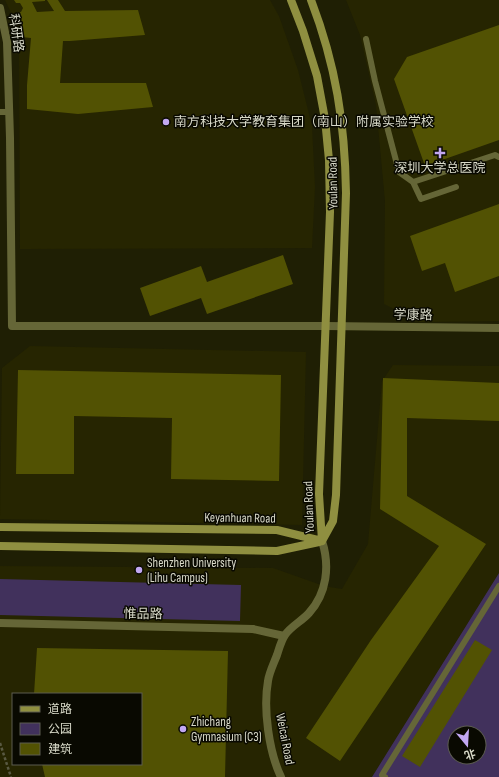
<svg xmlns="http://www.w3.org/2000/svg" width="499" height="777" viewBox="0 0 499 777" font-family="'Sofia Sans Condensed','Noto Sans SC',sans-serif">
  <style>
    .built { fill: #262501; fill-rule: evenodd }
    .green { fill: #41315c; fill-rule: evenodd }
    .building { fill: #525203 }
    .lines { fill: none; stroke-linecap: round; stroke-linejoin: round }
    .path { stroke: #595942; stroke-width: 2.5; stroke-dasharray: 3 2; stroke-linecap: butt }
    .lane { stroke: #656637; stroke-width: 6 }
    .street { stroke: #656637; stroke-width: 8 }
    .secondary { stroke: #8f8f40; stroke-width: 8 }
    .poi-dot { fill: #c2a8f2; stroke: #090901; stroke-width: 1.5 }
    .labels { text-anchor: middle; dominant-baseline: central; stroke-width: 3; stroke-linejoin: round; paint-order: stroke }
    .street-label { font-size: 13px; fill: #d8d9c8; stroke: #090901 }
    .poi-label { font-size: 13px; fill: #d8d9c8; stroke: #090901; text-anchor: start }
  </style>
  <rect width="100%" height="100%" fill="#1f1f04"/>
  <path class="built" d="M5 0H270L279 16 298 70 312 126 315 187 312 248 20 249 19 50 11 13Z
    M346 0H499V321L420 322 384 304 385 201 376 105 360 35Z
    M30 346 306 352 302 525 0 519 2 368Z
    M393 365 499 366V573L372 777H0V566L273 568 324 586 342 589 368 544 382 381ZM13 694H141V764H13Z"/>
  <path class="green" d="M499 573V777H372ZM455 733H479V757H455Z
    M0 579 241 585 240 621 0 615Z"/>
  <path class="building" d="M14 0H45V1L32 2 37 12 54 11 47 0H58L65 11 138 10 145 35 70 41H63L60 83H146L153 107 78 114 27 109V85L31 38 22 37 19 12H21L23 8 20 3H16Z
    M499 25V140L425 166 394 79 407 57Z
    M499 204V276L455 292 445 263 422 271 410 236Z
    M283 255 293 284 207 314 201 298 150 316 140 288 201 266 207 282Z
    M18 370 281 375 279 481 171 479 172 418 74 416V474H16Z
    M383 378 499 383V421L407 418V496L486 544 340 761 306 738 371 640 439 546 380 509Z
    M475 640 492 650 420 767 402 756Z
    M37 648 228 651 225 777H45L42 764H141V694H34Z"/>
  <g class="lines">
    <path class="path" d="M0 743 11 777"/>
    <path class="lane" d="M366 39 375 81 399 172 413 182 495 155 499 157
      M0 112H9
      M413 182 421 199 456 187
      M385 777 382 775 499 586"/>
    <path class="street" d="M0 8 7 42 10 138 12 326H326L499 328
      M0 623 253 629 284 636
      M281 777C269 752 263 709 268 681 269 673 274 663 277 655 279 649 281 641 285 635 291 626 302 621 309 613 327 593 330 566 322 541"/>
    <path class="secondary" d="M291 0 303 31 317 76 325 119 329 160 330 212 319 494 322 541
      M311 0C336 65 345 124 346 193L336 495 333 521 322 541
      M0 527 277 530 322 541
      M0 546 277 551 319 542"/>
  </g>
  <g class="poi-dot">
    <circle cx="166" cy="122" r="4"/>
    <path d="M438 147h4v4h4v4h-4v4h-4v-4h-4v-4h4z"/>
    <circle cx="139" cy="570" r="4"/>
    <circle cx="183" cy="729" r="4"/>
  </g>
  <g class="labels">
    <g class="street-label">
      <text transform="translate(16 33) rotate(82)">科研路</text>
      <text transform="translate(333 183) rotate(-91)">Youlan Road</text>
      <text transform="translate(413 315) rotate(1)">学康路</text>
      <text transform="translate(309 507) rotate(-92)">Youlan Road</text>
      <text transform="translate(240 518) rotate(1)">Keyanhuan Road</text>
      <text transform="translate(143 614) rotate(1)">惟品路</text>
      <text transform="translate(285 739) rotate(79)">Weicai Road</text>
    </g>
    <g class="poi-label">
      <text x="174" y="122">南方科技大学教育集团（南山）附属实验学校</text>
      <text x="440" y="168" text-anchor="middle">深圳大学总医院</text>
      <text x="147" y="563">Shenzhen University<tspan x="147" dy="15">(Lihu Campus)</tspan></text>
      <text x="191" y="722">Zhichang<tspan x="191" dy="15">Gymnasium (C3)</tspan></text>
    </g>
  </g>
  <rect x="12" y="693" width="130" height="72" fill="#090901" stroke="#5c5c51"/>
  <rect x="20" y="706" width="20" height="6" fill="#8f8f40" stroke="#5c5c51"/>
  <text x="48" y="713" font-size="12" fill="#d8d9c8">道路</text>
  <rect x="20" y="723" width="20" height="12" fill="#41315c" stroke="#5c5c51"/>
  <text x="48" y="733" font-size="12" fill="#d8d9c8">公园</text>
  <rect x="20" y="743" width="20" height="12" fill="#525203" stroke="#5c5c51"/>
  <text x="48" y="753" font-size="12" fill="#d8d9c8">建筑</text>
  <g transform="translate(467 745) rotate(162)"><circle r="19" fill="#090901" stroke="#5c5c51"/>
  <path d="M0-3L7 15L0 10L-7 15Z" fill="#c2a8f2"/>
  <text y="-6" font-size="11" font-weight="bold" text-anchor="middle" fill="#d8d9c8">北</text>
  </g>
</svg>
